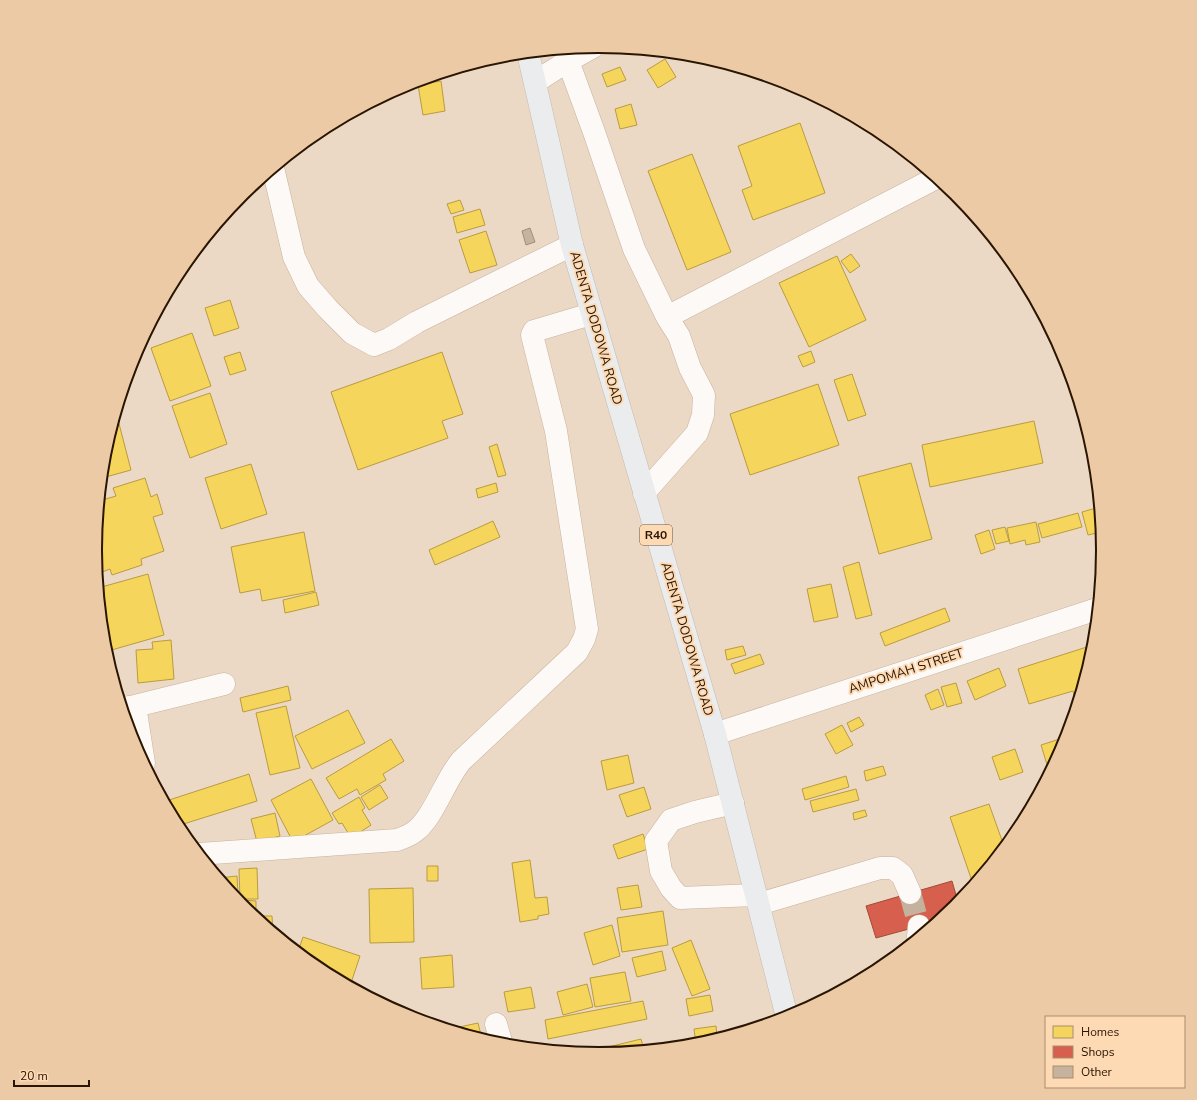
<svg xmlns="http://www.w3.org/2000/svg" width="1197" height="1100" viewBox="0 0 1197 1100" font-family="'Nunito Sans',sans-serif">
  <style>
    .homes { fill: #f6d55c; stroke: #b99b40 }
    .shops { fill: #d6604d; stroke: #a24a36 }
    .building { fill: #c6b39e; stroke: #9e8e7b }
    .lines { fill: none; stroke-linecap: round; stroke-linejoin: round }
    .minor-tunnel { stroke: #c5b29e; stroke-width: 22; stroke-dasharray: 22 11; stroke-linecap: butt }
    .minor-casing { stroke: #c6b39d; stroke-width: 23 }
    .major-casing { stroke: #c5baae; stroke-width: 23 }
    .minor { stroke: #fcf9f6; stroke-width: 22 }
    .major { stroke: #eaecee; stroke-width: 22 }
    .labels { text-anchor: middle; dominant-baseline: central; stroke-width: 4; stroke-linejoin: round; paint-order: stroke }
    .shield { fill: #fddab4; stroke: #695036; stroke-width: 1 }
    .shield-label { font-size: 12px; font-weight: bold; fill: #2a1500 }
    .street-label { font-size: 13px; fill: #2a1500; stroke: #fddab4 }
    .rim { fill: none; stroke: #2a1500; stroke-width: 2 }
  </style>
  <rect width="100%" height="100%" fill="#ecd9c5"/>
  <path class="homes" d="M665 59 676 77 658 88 647 70Z
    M620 67 626 80 607 87 602 74Z
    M437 75 438 77 417 82V81Z
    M441 81 445 111 423 115 418 85Z
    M631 104 637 125 620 129 615 109Z
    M800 123 825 193 753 220 742 190 752 186 738 146Z
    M692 154 731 252 687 270 648 171Z
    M460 200 464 210 451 214 447 204Z
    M480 209 485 225 457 233 453 217Z
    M486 231 497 265 470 273 459 240Z
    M851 254 860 266 850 273 841 261Z
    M837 256 866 320 809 347 779 283Z
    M230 300 239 328 214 336 205 308Z
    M192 333 211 386 170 401 151 348Z
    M811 351 815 362 803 367 798 356Z
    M240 352 246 370 230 375 224 357Z
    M442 352 463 414 442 421 448 438 358 470 331 392Z
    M852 374 866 415 848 421 834 380Z
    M818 384 839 445 750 475 730 414Z
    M210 393 227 444 190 458 172 406Z
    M116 412 131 470 102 478 104 451Z
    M1034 421 1043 463 930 487 922 445Z
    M497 444 506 475 498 477 489 447Z
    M911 463 932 539 879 554 858 477Z
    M251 464 267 514 221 529 205 478Z
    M145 478 151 497 157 494 163 514 153 517 164 551 141 559 142 565 112 575 110 569 97 574 95 550 99 501 116 496 113 488Z
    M496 483 498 492 478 498 476 489Z
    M1096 508 1101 532 1088 535 1082 512Z
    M1078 513 1082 527 1042 538 1038 524Z
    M493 521 500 537 435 565 429 550Z
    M1036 522 1040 542 1026 545 1025 540 1010 544 1007 528Z
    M1005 527 1009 541 996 544 992 530Z
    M989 530 995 549 981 554 975 535Z
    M304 532 315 591 262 601 260 589 240 593 231 547Z
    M859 562 872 615 856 619 843 567Z
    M148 574 164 635 108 651 102 630 98 588Z
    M831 584 838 617 814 622 807 589Z
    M316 592 319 605 285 613 283 600Z
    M945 608 950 621 885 646 880 633Z
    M171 640 174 679 138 683 136 650 153 649 152 642Z
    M1093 645 1076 703 1073 691 1029 704 1018 669Z
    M743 646 746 655 727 660 725 650Z
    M760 654 764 664 735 674 731 664Z
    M999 668 1006 686 975 700 967 681Z
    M956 683 962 703 947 707 941 687Z
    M288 686 291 700 243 712 240 698Z
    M938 689 944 705 931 710 925 695Z
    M286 706 300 768 270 775 256 713Z
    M348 710 365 743 312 769 295 736Z
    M859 717 864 725 851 732 847 723Z
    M842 725 853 745 836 754 825 734Z
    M1066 737 1064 743 1049 771 1041 745Z
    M391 739 404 761 383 774 386 780 360 795 357 789 339 799 326 778Z
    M1015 749 1023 772 1000 780 992 757Z
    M628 755 634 783 607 790 601 761Z
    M883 766 886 775 866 781 864 771Z
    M249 774 257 801 177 826 168 809 166 801Z
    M846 776 849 787 805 800 802 789Z
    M311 779 333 820 293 842 271 800Z
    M380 785 388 798 369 810 361 797Z
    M644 787 651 809 627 817 619 795Z
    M856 789 859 800 813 812 810 801Z
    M359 797 365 808 362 810 371 825 351 838 342 823 339 824 332 813Z
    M989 804 1004 846 973 884 950 817Z
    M865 810 867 816 854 820 853 813Z
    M275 813 280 836 257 842 251 819Z
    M643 834 648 849 618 859 613 845Z
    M530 860 535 898 547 897 549 914 538 916V919L520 922 512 863Z
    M427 866H438V881H427Z
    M257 868 258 899H240L239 869Z
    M237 876 238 893 232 894 219 878Z
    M638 885 642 907 621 910 617 888Z
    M413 888 414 942 370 943 369 889Z
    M242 900 256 901V914H252L242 906Z
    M663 911 668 945 622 952 617 918Z
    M260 916H272L273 932 260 921Z
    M612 925 620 956 593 965 584 933Z
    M303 937 360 956 350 986 318 969 298 952Z
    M691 940 710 989 692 996 672 948Z
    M662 951 666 970 637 977 632 958Z
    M452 955 454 987 422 989 420 958Z
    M625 972 631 1001 595 1007 590 978Z
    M587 984 593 1007 563 1015 557 992Z
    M531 987 535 1008 508 1012 504 992Z
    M710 995 713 1011 689 1016 686 999Z
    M643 1001 647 1019 548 1039 545 1020Z
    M478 1023 482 1039 450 1029Z
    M716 1026 717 1038 696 1044 694 1029Z
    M641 1039 644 1050 601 1054 600 1049Z"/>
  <path class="shops" d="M952 881 958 902 938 921 876 938 866 906Z"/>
  <path class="building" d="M530 228 535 242 526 245 522 231Z"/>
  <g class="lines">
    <path class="minor-tunnel" d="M910 893 919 926"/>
    <g class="minor-casing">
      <path id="minor" d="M568 61 594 132 634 249 667 317 679 336 690 368 704 395 703 415 697 433 644 493
        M535 82 568 61 593 47
        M273 168 294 257 308 286 328 309 352 333 374 345 389 339 417 322 572 245
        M667 317 936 178
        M135 706 144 763
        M122 708 135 706 224 684
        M715 734 1097 609
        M733 803 695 812 671 820 656 841 661 871 671 888 680 898 756 895
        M199 854 397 840C402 838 409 836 414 832 433 819 445 780 461 761L577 652 584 639 587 629 556 431 532 335 534 331 591 314
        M759 904 880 868H893L902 875 910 893
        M918 937 919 926
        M496 1024 502 1045"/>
    </g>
    <g class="major-casing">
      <path id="major" d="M528 53 572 245 715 734 787 1017"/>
    </g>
    <use href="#minor" class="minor"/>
    <use href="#major" class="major"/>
  </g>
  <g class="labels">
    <rect class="shield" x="640" y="525" width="32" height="20" rx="3"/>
    <g class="shield-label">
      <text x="656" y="535">R40</text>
    </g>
    <g class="street-label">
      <text transform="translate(596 328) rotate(74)">ADENTA DODOWA ROAD</text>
      <text transform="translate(687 639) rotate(74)">ADENTA DODOWA ROAD</text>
      <text transform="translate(906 671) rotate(-18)">AMPOMAH STREET</text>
    </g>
  </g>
  <path d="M0 0H1197V1100H0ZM102 550a497 497 0 1 1 994 0a497 497 0 1 1-994 0Z" fill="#eccaa6" fill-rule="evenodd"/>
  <path class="rim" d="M102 550a497 497 0 1 1 994 0a497 497 0 1 1-994 0Z"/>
  <rect x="1045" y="1016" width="140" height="72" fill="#fddab4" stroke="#a98b6c"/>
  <rect x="1053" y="1026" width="20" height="12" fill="#f6d55c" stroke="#a98b6c"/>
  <text x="1081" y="1036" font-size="12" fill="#2a1500">Homes</text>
  <rect x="1053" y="1046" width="20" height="12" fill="#d6604d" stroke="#a98b6c"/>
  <text x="1081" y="1056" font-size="12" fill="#2a1500">Shops</text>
  <rect x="1053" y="1066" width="20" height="12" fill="#c6b39e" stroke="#a98b6c"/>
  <text x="1081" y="1076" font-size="12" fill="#2a1500">Other</text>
  <path d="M14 1080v6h75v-6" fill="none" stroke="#2a1500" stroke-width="2"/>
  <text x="20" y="1080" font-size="12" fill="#2a1500" stroke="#fddab4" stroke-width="3" paint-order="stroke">20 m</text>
</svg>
